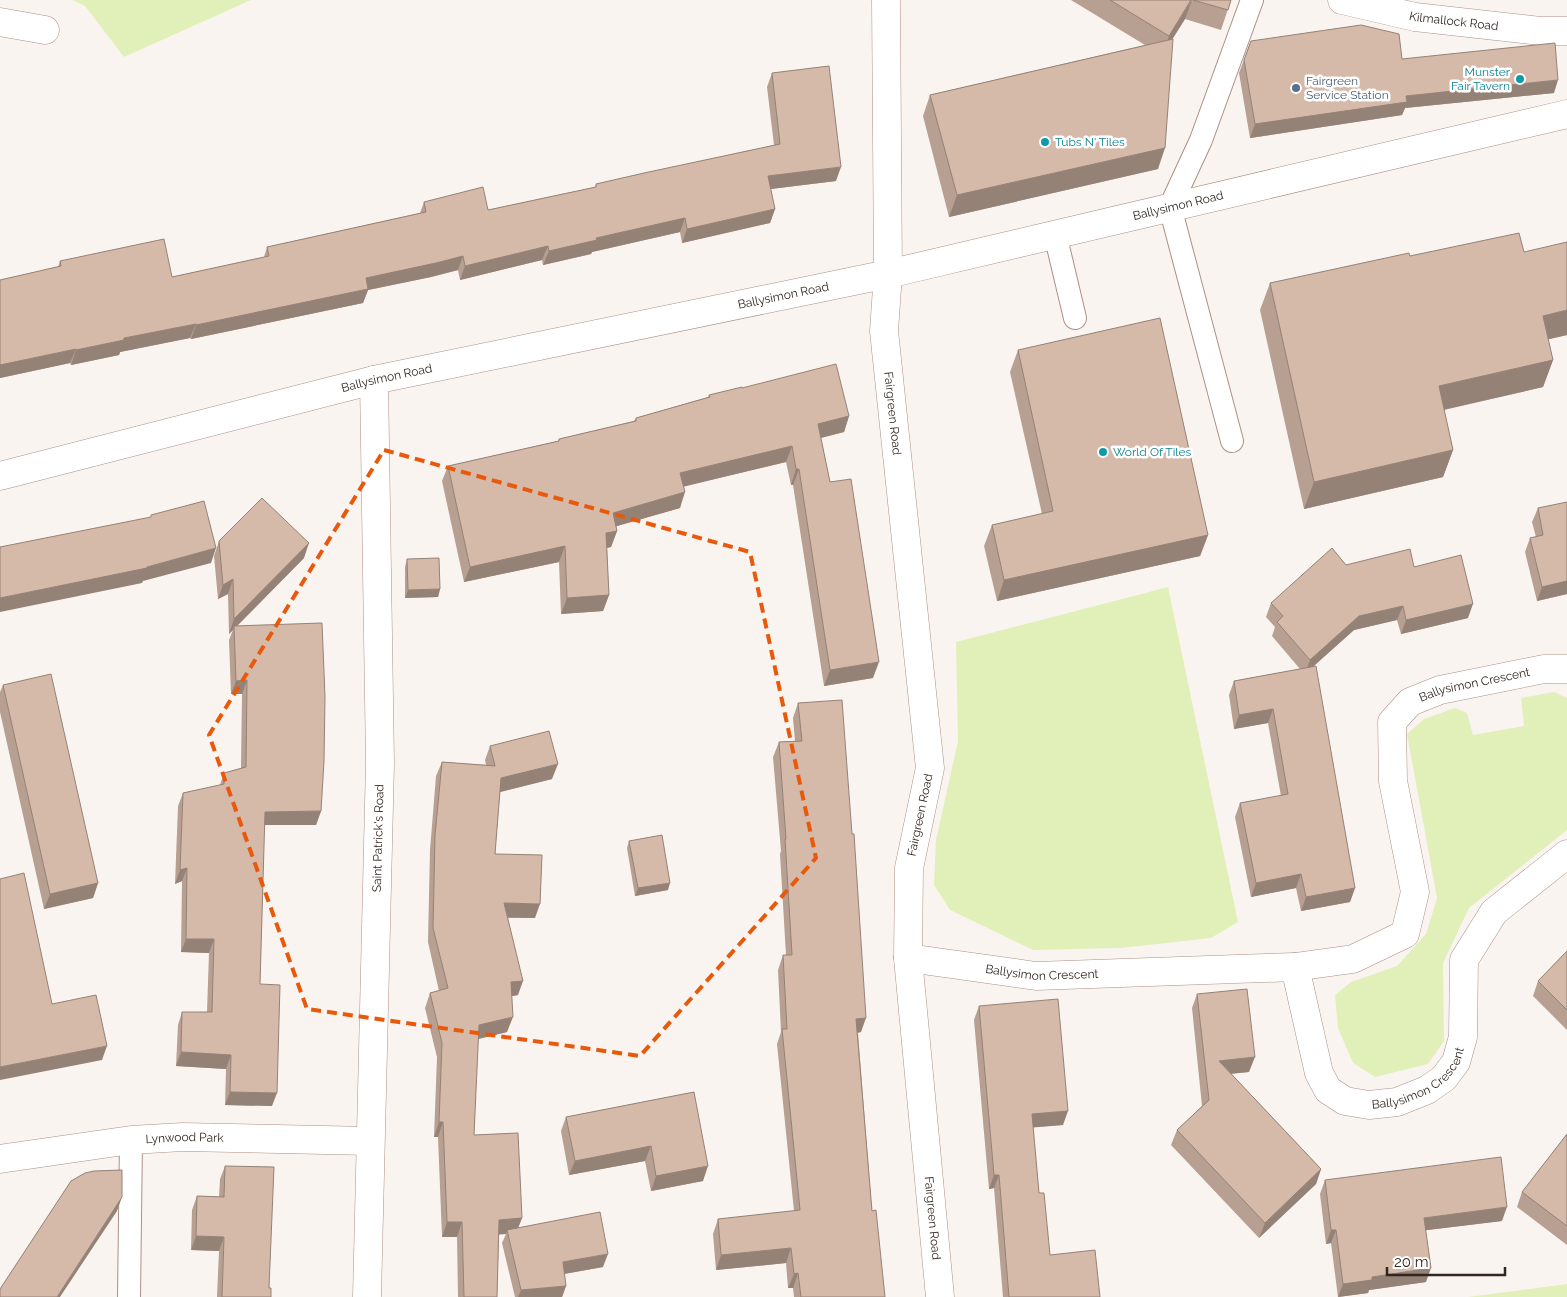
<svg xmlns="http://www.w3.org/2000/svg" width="1567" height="1297" viewBox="0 0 1567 1297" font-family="Raleway,sans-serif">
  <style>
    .green { fill: #e1f0b9 }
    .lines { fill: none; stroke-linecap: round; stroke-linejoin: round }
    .lane-casing { stroke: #ad9085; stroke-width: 24 }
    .street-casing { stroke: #ad9085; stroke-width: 29 }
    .secondary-casing { stroke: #ad9085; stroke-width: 29 }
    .lane { stroke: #fff; stroke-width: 22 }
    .street { stroke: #fff; stroke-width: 28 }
    .secondary { stroke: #fff; stroke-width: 28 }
    .wall { fill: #b79f91 }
    .shaded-wall { fill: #958276 }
    .building { fill: #d5b9a9; stroke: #958276 }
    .marked { fill: none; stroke: #e8590c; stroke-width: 4; stroke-dasharray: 10 6; stroke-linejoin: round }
    .culture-dot { fill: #0f9aa8; stroke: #fff; stroke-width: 2 }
    .service-dot { fill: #5c6f8a; stroke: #fff; stroke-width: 2 }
    .labels { text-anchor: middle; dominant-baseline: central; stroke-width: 5; stroke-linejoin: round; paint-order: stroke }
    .street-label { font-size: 12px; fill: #312621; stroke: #fff }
    .culture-label { font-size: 12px; fill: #0d838f; stroke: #fff; text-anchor: start }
    .service-label { font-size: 12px; fill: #4e5e75; stroke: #fff; text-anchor: start }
  </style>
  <rect width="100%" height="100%" fill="#faf4f1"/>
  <path class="green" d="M73 0H251L124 57 85 6Z
    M1168 587 1238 922 1211 938 1121 948 1033 950 950 910 934 885 936 840 958 741 956 642Z
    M1554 692 1567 698V830L1469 908 1443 963 1444 1041 1428 1064 1375 1077 1353 1063 1338 1028 1335 995 1351 982 1397 966 1426 934 1437 898 1407 734 1424 719 1455 708 1467 713 1473 735 1524 726 1521 698Z
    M1567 1284V1297H1468Z"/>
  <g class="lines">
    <g class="lane-casing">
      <path id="lane" d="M1055 234 1075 318
        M1232 441 1170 207 1201 140 1252 0
        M129 1297 131 1140"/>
    </g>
    <g class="street-casing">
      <g id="street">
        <path d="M0 22 45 30"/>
        <path id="s1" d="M888 274 884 331 930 768 909 868 908 958 940 1297"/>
        <path id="s2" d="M908 958 1036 976 1295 967 1353 959 1405 934 1415 892 1393 781 1392 722 1410 702 1440 690 1544 669H1567"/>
        <path id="s3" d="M1295 967 1319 1073 1328 1090 1345 1101 1369 1105 1397 1102 1427 1090 1444 1078 1456 1062 1463 1037 1464 960 1494 912 1567 854"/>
        <path id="s4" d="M0 1159 131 1140 183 1137 370 1141"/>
        <path id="s5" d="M367 1297 380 763 374 380"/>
      </g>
    </g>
    <g class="secondary-casing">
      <g id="secondary">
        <path d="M886 0 888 274"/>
        <path id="s6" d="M1342 0 1415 17 1540 31H1567"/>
        <path id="s7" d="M0 476 374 380 888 274 1567 114"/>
      </g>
    </g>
    <use href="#lane" class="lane"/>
    <use href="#street" class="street"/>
    <use href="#secondary" class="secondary"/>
  </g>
  <path class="wall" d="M1071 0H1231L1221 30 1185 19 1172 39 1158 169 949 217 923 116 930 95 1145 45Z
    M1251 41 1402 59 1554 93 1405 108 1402 115 1250 138 1239 73Z
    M772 73 836 181 770 189 775 209 770 223 682 243 680 232 592 252 591 254 543 265 542 260 460 280 458 270 431 277 368 290 363 303 191 339 190 338 120 352 119 355 71 365 70 363 0 378V280L58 267 60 261 172 277 264 257 267 247 420 213 424 202 488 210 595 187 596 184 774 145 767 87Z
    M1524 252 1567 335 1548 339 1553 360 1543 387 1444 410 1453 450 1443 477 1304 509 1260 310 1270 283 1410 256Z
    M1018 350 1208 535 1200 556 997 601 984 546 992 525 1042 514 1010 372Z
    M742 388 849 416 844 432 821 438 830 482 873 678 824 686 793 485H791L786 462 684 486 680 508 616 526 617 531 611 547 607 548 609 595 603 611 561 614 559 562 464 582 442 481 448 466 558 441 559 439 634 421 636 418 708 397 709 395Z
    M1567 502V594L1537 601 1525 552 1530 538 1536 537 1532 522 1538 508Z
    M219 541 304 558 237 626 321 811 316 825H264L260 984 272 1106 225 1105 226 1069 176 1066 178 1025 182 1012H207L209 953 181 952 182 881 175 884 178 806 183 793 220 785 224 773 241 768 242 694H231L229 640 233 630 229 634 228 594 218 599 214 556Z
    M407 559 440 589 438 597 405 598V567Z
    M1346 565 1414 567 1468 618 1401 634 1397 620 1354 630 1313 666 1355 888 1350 902 1301 911 1296 888 1251 897 1235 817 1240 803 1281 796 1268 723 1234 729 1229 695 1234 681 1300 669 1272 636 1275 627 1266 617 1271 603Z
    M3 685 98 883 93 898 44 909 0 712V692Z
    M798 703 861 1032 858 1033 872 1211 885 1297H794L793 1288H788L786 1263 716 1270 713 1234 718 1219 794 1211 777 1044 781 1032 778 970 783 955H786L780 854 781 851 773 757 779 742 795 741 793 718Z
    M490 746 552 779 500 792 495 854 535 918H508L518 995 512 996 507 1032 478 1039 474 1135 522 1218 518 1228 603 1267 564 1274 566 1286 562 1297H515L502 1243 506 1234H499L497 1297H458L457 1237H442L438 1137H434L437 1057 425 1008 430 993 439 991 428 942 430 850 436 776 442 762 486 765 485 760Z
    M629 841 668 890 635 896 627 848Z
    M1567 951V1030L1533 996 1538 981Z
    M1197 994 1249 1072 1231 1074 1321 1169 1316 1184 1259 1238 1171 1145 1177 1130 1202 1106 1192 1008Z
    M979 1006 1063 1125 1033 1127 1039 1193 1050 1255 1100 1297H1003L994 1188 989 1189 974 1020Z
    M694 1092 703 1181 651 1191 645 1161 569 1175 561 1131 566 1117Z
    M1567 1134V1245L1517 1207 1522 1192Z
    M225 1166 269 1288 271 1297H217L219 1251 191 1250 192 1210 197 1196 219 1197 220 1179Z
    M1325 1180 1502 1221 1426 1230V1282L1369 1290 1368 1293 1338 1297 1331 1243 1326 1244 1320 1194Z"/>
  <path class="shaded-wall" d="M1192 0 1185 19 1162 56 1169 36Z
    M1558 80 1554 93 1405 108 1402 115 1250 138 1255 124 1406 96Z
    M1165 148 1158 169 949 217 957 195Z
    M841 167 836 181 763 190 768 176Z
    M775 209 770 223 682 243 687 229Z
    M685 218 680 232 592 252 591 254 543 265 549 251 596 238Z
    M548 246 542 260 460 280 465 266Z
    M463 256 458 270 431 277 368 290 363 303 191 339 196 325 366 278Z
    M1567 310V335L1533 343 1543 316Z
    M196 324 190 338 120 352 119 355 71 365 76 350 124 338Z
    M76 349 70 363 0 378V365Z
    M1553 360 1543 387 1429 413 1439 386Z
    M849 416 844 432 812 440 818 424Z
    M792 446 786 462 674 489 680 473Z
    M1453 450 1443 477 1304 509 1314 482Z
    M796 469H799L793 485H791Z
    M685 492 680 508 607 529 613 513Z
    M617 531 611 547 600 549 606 533Z
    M1208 535 1200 556 997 601 1004 580Z
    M309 543 304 558 234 629V626L233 630 229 634 234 619Z
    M565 546 559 562 464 582 470 567Z
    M216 548 211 563 143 581 142 583 0 612V598L147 567Z
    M233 579 228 594 218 599 223 585Z
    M1567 581V594L1537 601 1542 587Z
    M440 589 438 597 405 598 408 590Z
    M609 595 603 611 561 614 567 598Z
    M1473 604 1468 618 1401 634 1406 620Z
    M1403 606 1397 620 1354 630 1305 674 1310 660 1359 616Z
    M879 662 873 678 824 686 830 670Z
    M247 680 242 694H231L236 681Z
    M1273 709 1268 723 1234 729 1239 715Z
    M558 764 552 779 496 793 501 778Z
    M321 811 316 825H260L265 812Z
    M187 868 182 881 175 884 180 870Z
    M1301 874 1296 888 1251 897 1256 883Z
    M98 883 93 898 44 909 50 894Z
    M670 883 668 890 635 896 638 888Z
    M1355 888 1350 902 1301 911 1306 897Z
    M504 903 540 904 535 918 499 917Z
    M186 939H214L209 953 181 952Z
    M523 981 518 995 506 997 511 982Z
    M513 1017 507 1032 474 1040 479 1025Z
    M866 1018 861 1032 851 1033 856 1019Z
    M107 1046 102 1060 0 1080V1067Z
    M181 1052 231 1055 226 1069 176 1066Z
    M1255 1057 1249 1072 1214 1075 1219 1061Z
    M230 1092 277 1093 272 1106 225 1105Z
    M1068 1111 1063 1125 1027 1128 1032 1114Z
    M439 1122H443L438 1137H434Z
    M651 1146 645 1161 569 1175 575 1161Z
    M708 1166 703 1181 651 1191 656 1176Z
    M1321 1169 1316 1184 1259 1238 1265 1223Z
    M994 1175H999L994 1188 989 1189Z
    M122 1197 117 1211 60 1297H57Z
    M1507 1207 1502 1221 1420 1231 1424 1218Z
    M522 1218 516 1233 507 1230 506 1234 494 1235 499 1220Z
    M447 1222H462L457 1237H442Z
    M1331 1230H1336L1331 1243 1326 1244Z
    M196 1236 224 1237 219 1251 191 1250Z
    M791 1248 786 1263 716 1270 721 1255Z
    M608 1254 603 1267 558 1275 563 1262Z
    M1431 1268 1426 1282 1369 1290 1368 1293 1338 1297 1343 1284 1372 1277Z
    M798 1273 793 1288H788L794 1274Z
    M566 1286 562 1297H518L521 1290Z"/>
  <path class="building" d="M1110 0H1191L1169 36Z
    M1193 0H1231L1228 10Z
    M1361 25 1399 34 1402 59 1555 43 1558 80 1406 96 1407 102 1255 124 1244 60 1251 41Z
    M1173 39 1165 148 957 195 930 95Z
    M829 66 841 167 768 176 775 209 687 229 685 218 596 238 597 240 549 251 548 246 465 266 463 256 436 263 366 278 368 289 196 325V324L124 338V340L76 350V349L0 365V280L61 266 60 261 164 239 172 277 269 256 267 247 426 212 424 202 483 187 488 210 596 187V184L644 173 780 144 772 73Z
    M1519 233 1524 252 1567 242V310L1543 316 1553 360 1439 386 1453 450 1314 482 1270 283 1409 253 1410 256Z
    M1160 318 1208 535 1004 580 992 525 1053 511 1018 350Z
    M836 364 849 416 818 424 830 482 851 479 879 662 830 670 799 469H796L792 446 680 473 685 492 613 513 617 531 606 533 609 595 567 598 565 546 470 567 448 466 559 441V439L636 421V418L710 397 709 395 742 387V388Z
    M262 498 309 543 234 619 233 579 223 585 219 541Z
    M204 501 216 548 147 567V568L0 598V547L151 517V515Z
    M1567 502V581L1542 587 1530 538 1543 535 1538 508Z
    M1332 548 1346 565 1410 549 1414 567 1461 555 1473 604 1406 620 1403 606 1359 616 1310 660 1277 622 1283 616 1271 603Z
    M439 558 440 589 408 590 407 559Z
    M322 623 325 697 324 761 321 811 265 812 260 984 280 985 277 1093 230 1092 231 1055 181 1052 182 1012H212L214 939H186L187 868 180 870 183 793 224 784V773L246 767 247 680 236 681 234 626Z
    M1316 666 1355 888 1306 897 1301 874 1256 883 1240 803 1288 794 1273 709 1239 715 1234 681Z
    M51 674 98 883 50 894 3 685Z
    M842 700 852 834H854L866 1018 856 1019 872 1211 876 1210 885 1297H801L798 1273 794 1274 791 1248 721 1255 718 1219 800 1210 782 1029H787L783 955H792L785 839H786L779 742 802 741 798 703Z
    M549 731 558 764 501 778 495 854 542 855 540 904 504 903 523 981 511 982 513 1017 479 1025 474 1135 518 1133 522 1218 499 1220 497 1297H464L462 1222H447L443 1122H439L442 1043 430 993 448 988 433 928 435 835 442 762 495 766 490 746Z
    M662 835 670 883 638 888 629 841Z
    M24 873 52 1004 96 995 107 1046 0 1067V879Z
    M1567 951V1010L1538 981Z
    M1247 989 1255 1057 1219 1061 1321 1169 1265 1223 1177 1130 1209 1100 1197 994Z
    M1058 999 1068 1111 1032 1114 1039 1193H1044L1050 1255 1095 1250 1100 1297H1009L999 1175H994L979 1006Z
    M694 1092 708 1166 656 1176 651 1146 575 1161 566 1117Z
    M1567 1134V1226L1522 1192Z
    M1501 1157 1507 1207 1424 1218 1431 1268 1372 1277V1280L1343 1284 1336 1230H1331L1325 1180Z
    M225 1166 274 1167 269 1288H271V1297H222L224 1237 196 1236 197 1196 224 1197Z
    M122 1170V1197L57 1297H0V1289L71 1181 85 1173 94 1171Z
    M600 1212 608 1254 563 1262 566 1286 521 1290 507 1230Z"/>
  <path class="marked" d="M384 450 750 552 816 858 640 1056 307 1009 209 735Z"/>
  <g class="culture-dot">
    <circle cx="1520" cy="79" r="5"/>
    <circle cx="1045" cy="142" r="5"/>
    <circle cx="1103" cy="452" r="5"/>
  </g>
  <circle class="service-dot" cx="1296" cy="88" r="5"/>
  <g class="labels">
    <g class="street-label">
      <text stroke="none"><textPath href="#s6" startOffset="114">Kilmallock Road</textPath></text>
      <text stroke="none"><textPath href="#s7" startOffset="1209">Ballysimon Road</textPath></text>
      <text stroke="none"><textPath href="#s7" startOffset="804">Ballysimon Road</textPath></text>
      <text stroke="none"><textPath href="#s7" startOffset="399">Ballysimon Road</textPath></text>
      <text stroke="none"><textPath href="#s1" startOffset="140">Fairgreen Road</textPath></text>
      <text stroke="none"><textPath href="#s2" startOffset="814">Ballysimon Crescent</textPath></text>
      <text transform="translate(920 815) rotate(-78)">Fairgreen Road</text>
      <text stroke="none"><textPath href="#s5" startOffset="459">Saint Patrick's Road</textPath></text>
      <text stroke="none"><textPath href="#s2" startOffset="135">Ballysimon Crescent</textPath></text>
      <text stroke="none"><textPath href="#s3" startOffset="232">Ballysimon Crescent</textPath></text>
      <text stroke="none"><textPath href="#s4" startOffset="186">Lynwood Park</textPath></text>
      <text stroke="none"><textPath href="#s1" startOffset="950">Fairgreen Road</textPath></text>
    </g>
    <g class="culture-label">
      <text x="1510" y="72" text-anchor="end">Munster<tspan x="1510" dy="14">Fair Tavern</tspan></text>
      <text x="1055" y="142">Tubs N' Tiles</text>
      <text x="1113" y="452">World Of Tiles</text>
    </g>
    <g class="service-label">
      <text x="1306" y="81">Fairgreen<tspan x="1306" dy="14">Service Station</tspan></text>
    </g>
  </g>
  <path d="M1387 1267v8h118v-8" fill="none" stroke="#312621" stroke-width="2.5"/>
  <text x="1394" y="1267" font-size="15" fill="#312621" stroke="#ffffff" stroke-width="4" paint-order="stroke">20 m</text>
</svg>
